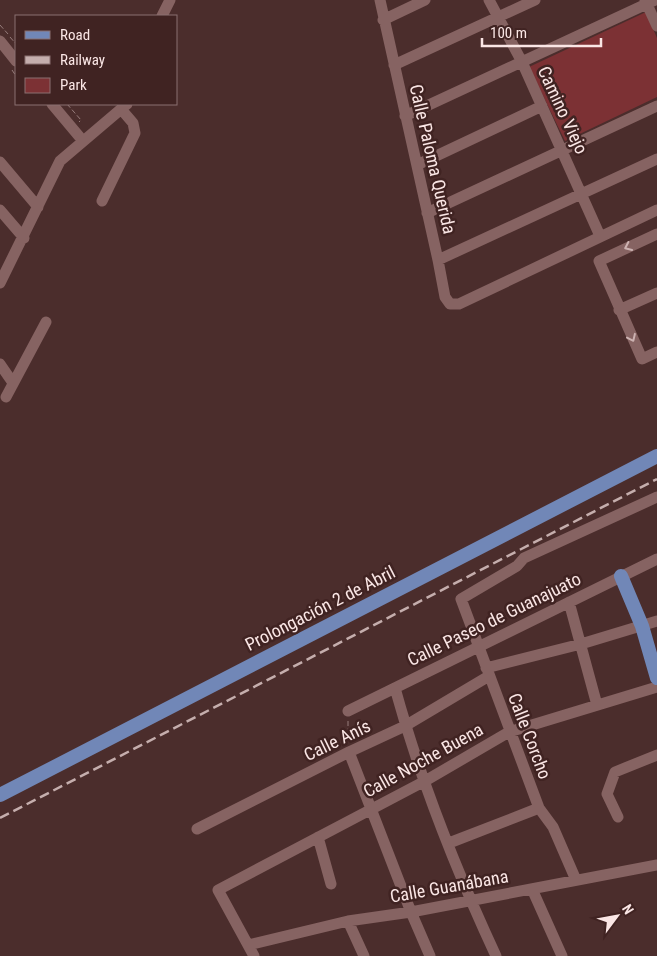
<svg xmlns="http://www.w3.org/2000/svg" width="657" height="956" viewBox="0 0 657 956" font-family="'Roboto Condensed',sans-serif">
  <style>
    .green { fill: #7c3134 }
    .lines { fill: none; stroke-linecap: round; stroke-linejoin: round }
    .path { stroke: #967c7b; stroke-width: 1; stroke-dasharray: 5 2.5; stroke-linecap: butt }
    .minor { stroke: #866362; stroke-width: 11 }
    .major { stroke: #7187b7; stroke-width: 14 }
    .rail { stroke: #c5aead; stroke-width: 2.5; stroke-dasharray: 10 5; stroke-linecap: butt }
    .oneway { stroke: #ccb2b1 }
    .labels { text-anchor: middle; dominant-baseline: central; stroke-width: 5; stroke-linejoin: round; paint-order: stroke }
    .street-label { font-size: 18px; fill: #fae6e5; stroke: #402322 }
  </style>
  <rect width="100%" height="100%" fill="#4b2d2c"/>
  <path class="green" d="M646 12 657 38V97L565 141 529 67Z"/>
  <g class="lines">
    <path class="path" d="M0 25 8 34
      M10 37 16 44
      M12 70 16 76
      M67 104 81 120 79 122
      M348 721V742"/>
    <path class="minor" d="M380 0 438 260 445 297 450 304H459L657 210
      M489 0 522 62 600 236
      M645 0 657 26
      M162 16 170 0
      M383 20 425 0
      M0 41 16 61
      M394 65 535 0
      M52 104 83 141
      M405 116 655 0
      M0 162 38 207
      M417 165 542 106
      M102 201 135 133 133 123 121 109
      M0 210 24 238
      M427 213 657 106
      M657 234 599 261 642 359 657 352
      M438 260 657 159
      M0 283 60 161 127 104
      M619 310 657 293
      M0 364 13 383
      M6 397 46 322
      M569 602 597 705
      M486 668 581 644 657 621
      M395 688C420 779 456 870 496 956
      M348 711 657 559
      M349 752 411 912 430 956
      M618 817 607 794 615 772 657 755
      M197 829 349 752 405 726 489 676
      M318 837 331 884
      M449 843 539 808
      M576 880 553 827 539 808 461 599 517 566 524 558 657 497
      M532 889 562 956
      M348 921 364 956
      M248 945 348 921 411 912 657 865
      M254 956 218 890 425 781 509 732 657 687"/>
    <path class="major" d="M621 576 642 626 657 678
      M0 795 657 456"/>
    <path class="rail" d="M0 818 657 479"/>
  </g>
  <defs><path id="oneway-chevron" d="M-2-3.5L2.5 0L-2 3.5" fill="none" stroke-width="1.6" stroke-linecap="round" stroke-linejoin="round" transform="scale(1.25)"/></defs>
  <g class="oneway">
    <use href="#oneway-chevron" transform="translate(628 247) rotate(155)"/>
    <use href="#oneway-chevron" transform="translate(632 338) rotate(65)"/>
  </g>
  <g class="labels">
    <g class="street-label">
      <text transform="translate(563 110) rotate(65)">Camino Viejo</text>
      <text transform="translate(433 159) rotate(77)">Calle Paloma Querida</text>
      <text transform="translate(320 608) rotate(-27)">Prolongación 2 de Abril</text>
      <text transform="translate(494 619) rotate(-26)">Calle Paseo de Guanajuato</text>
      <text transform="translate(530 736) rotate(69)">Calle Corcho</text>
      <text transform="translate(337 740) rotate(-26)">Calle Anís</text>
      <text transform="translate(423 760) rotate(-29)">Calle Noche Buena</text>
      <text transform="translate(449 886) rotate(-10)">Calle Guanábana</text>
    </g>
  </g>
  <rect x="15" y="15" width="162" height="90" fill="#402322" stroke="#8a7170"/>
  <rect x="25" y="31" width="25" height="8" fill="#7187b7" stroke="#8a7170"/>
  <text x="60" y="40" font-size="15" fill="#fae6e5">Road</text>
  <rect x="25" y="56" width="25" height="8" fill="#c5aead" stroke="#8a7170"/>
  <text x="60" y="65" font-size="15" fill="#fae6e5">Railway</text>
  <rect x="25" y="78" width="25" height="15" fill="#7c3134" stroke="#8a7170"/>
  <text x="60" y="90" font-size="15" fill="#fae6e5">Park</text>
  <g transform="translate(617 916) rotate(58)" stroke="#402322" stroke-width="4" paint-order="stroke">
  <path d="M0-4L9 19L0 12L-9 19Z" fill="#fae6e5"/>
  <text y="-8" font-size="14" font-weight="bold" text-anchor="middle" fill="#fae6e5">N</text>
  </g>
  <path d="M482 38v8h119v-8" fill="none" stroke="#fae6e5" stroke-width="2.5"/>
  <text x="490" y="38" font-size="15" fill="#fae6e5" stroke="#402322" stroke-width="4" paint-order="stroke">100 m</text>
</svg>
